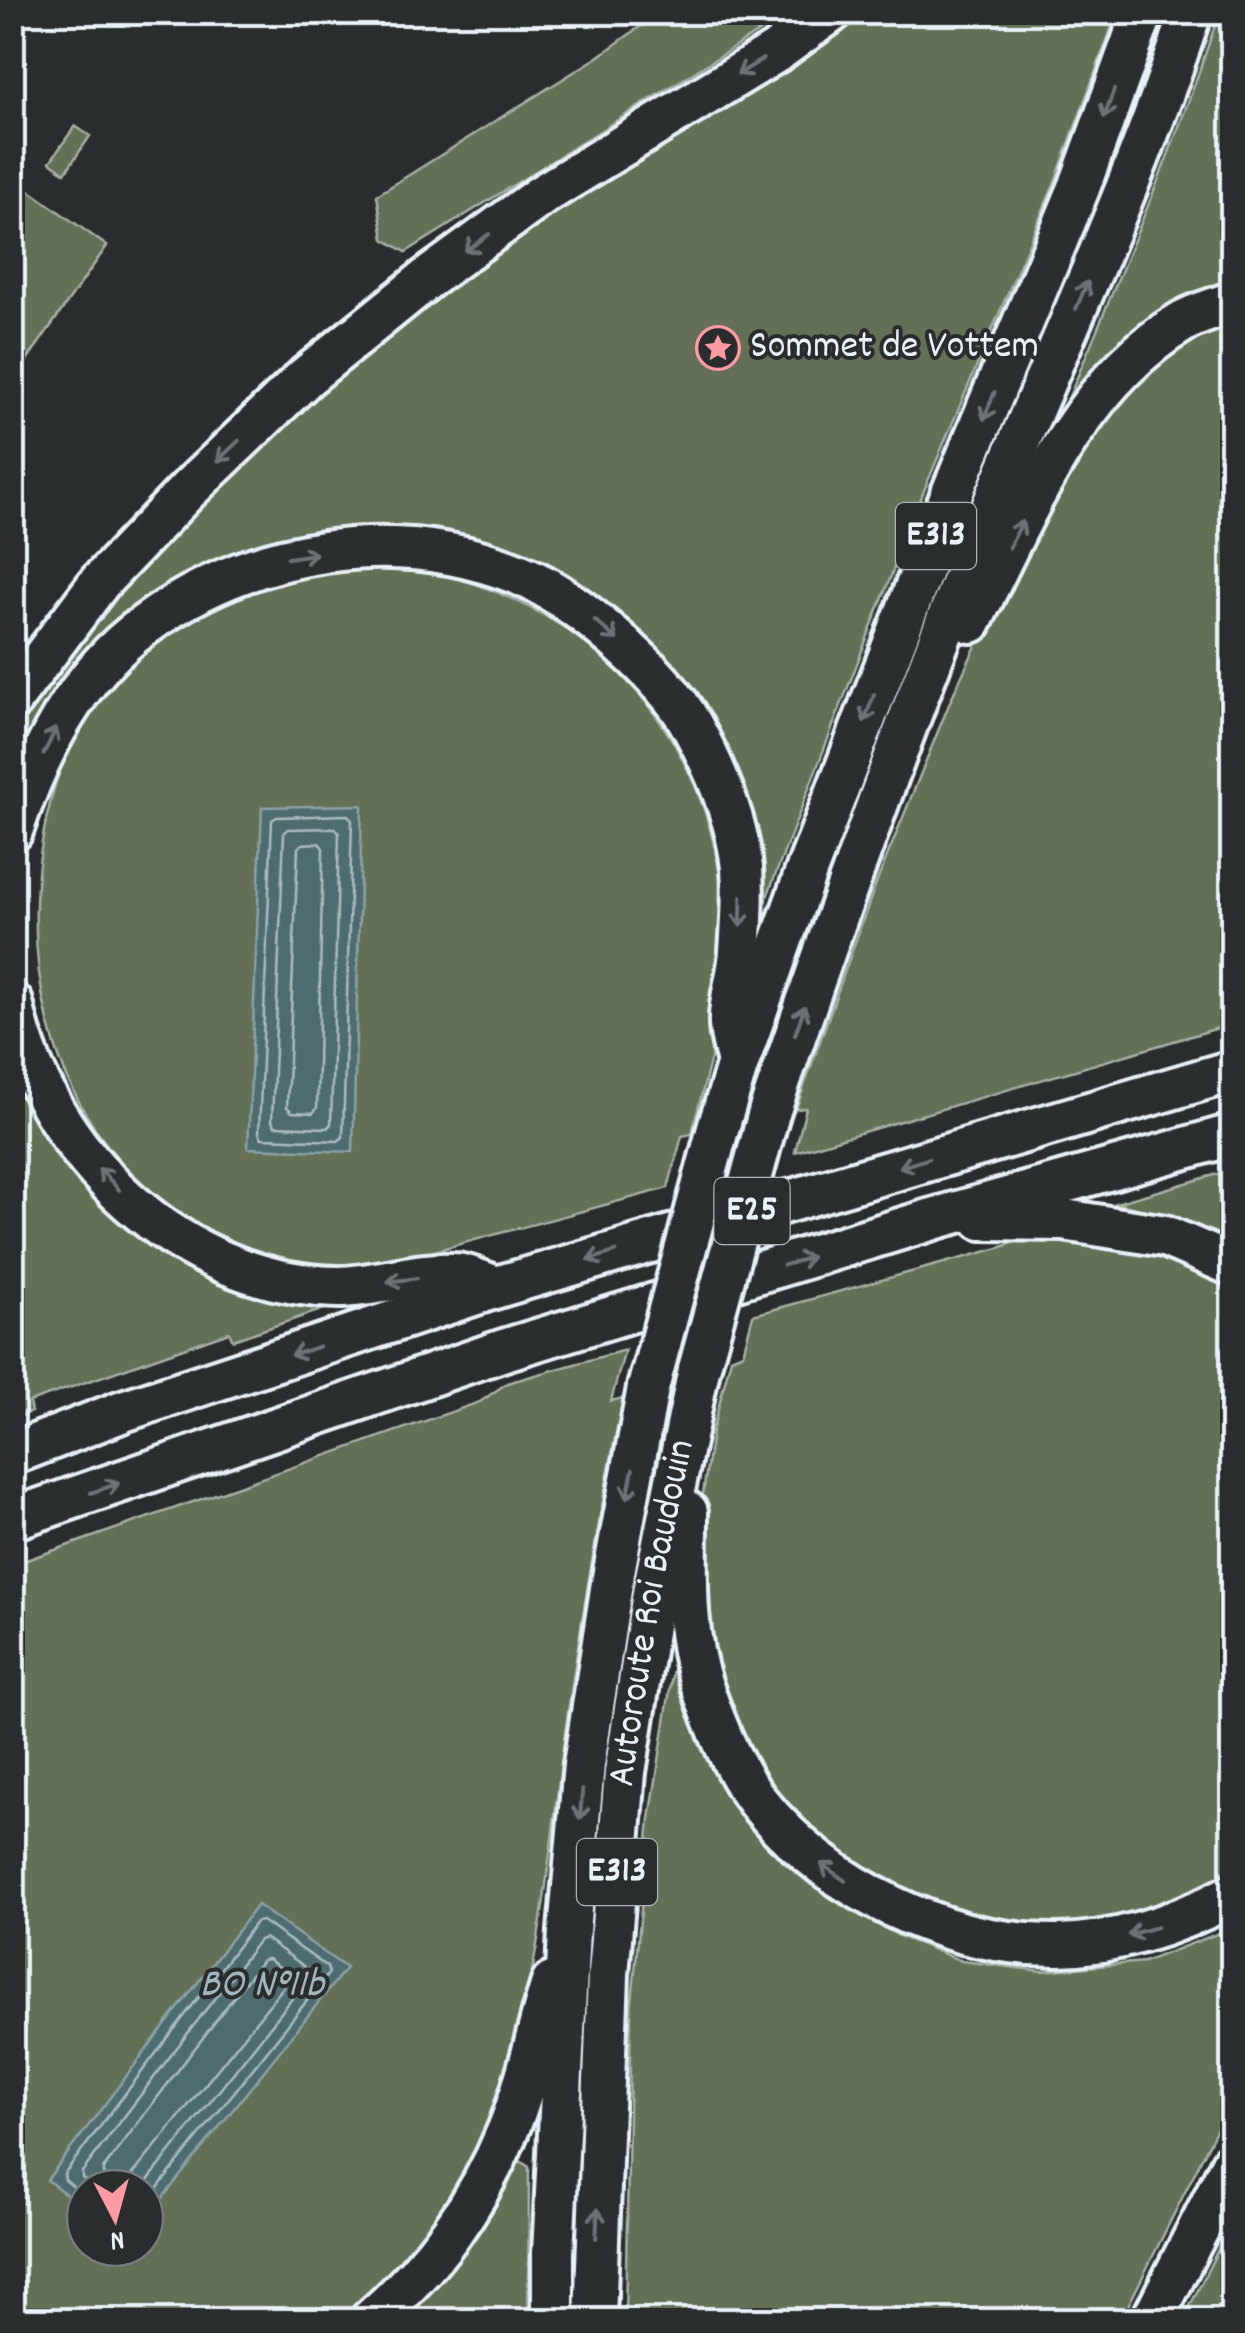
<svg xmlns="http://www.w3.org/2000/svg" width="1245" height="2333" viewBox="0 0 1245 2333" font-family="Dekko,sans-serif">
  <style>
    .green { fill: #636f56; stroke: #a6b0a7; stroke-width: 2.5; fill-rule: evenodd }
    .water { fill: #4d6c6f; stroke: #8ba1a6; stroke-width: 2.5 }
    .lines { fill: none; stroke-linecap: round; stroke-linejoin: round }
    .shore { stroke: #aabcc1; stroke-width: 2.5 }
    .highway-casing { stroke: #e8f1f8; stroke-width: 48 }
    .highway { stroke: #2a2d2e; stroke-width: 40 }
    .highway-bridge-casing { stroke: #e8f1f8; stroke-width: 48; stroke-linecap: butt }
    .highway-bridge { stroke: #2a2d2e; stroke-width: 40 }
    .oneway { stroke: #6c7275 }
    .labels { text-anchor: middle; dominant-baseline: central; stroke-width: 8; stroke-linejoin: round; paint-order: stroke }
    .shield { fill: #2a2d2e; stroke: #afb6bb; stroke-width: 2.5 }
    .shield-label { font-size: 38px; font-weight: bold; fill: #e8f1f8 }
    .poi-label { font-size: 40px; fill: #e8f1f8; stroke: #2a2d2e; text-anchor: start }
    .street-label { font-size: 40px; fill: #e8f1f8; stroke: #2a2d2e }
    .water-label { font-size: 42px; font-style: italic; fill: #a2b5ba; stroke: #2a2d2e }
  </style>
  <rect width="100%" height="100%" fill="#2a2d2e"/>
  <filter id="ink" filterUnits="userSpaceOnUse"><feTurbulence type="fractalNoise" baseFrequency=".01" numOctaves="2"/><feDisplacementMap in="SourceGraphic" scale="20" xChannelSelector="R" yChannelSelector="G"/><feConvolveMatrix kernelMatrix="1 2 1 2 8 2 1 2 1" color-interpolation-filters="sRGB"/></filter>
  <g filter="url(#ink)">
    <path class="green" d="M659 13H789L406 252 384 239 377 195 598 57Z
      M868 13H1117L1055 182 925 488 758 920 680 679 616 612 552 573 373 528 294 536 226 557 158 594 34 730 13 772V725L129 580 245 462 389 334 552 215 837 36Z
      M1161 13H1177L753 1117 738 1121 821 875Z
      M1219 13H1232V279L1166 312 1064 409C1118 278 1175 148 1219 13Z
      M75 126 90 136 65 173 50 162Z
      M13 179 107 246 13 380Z
      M1232 314V1024L795 1152 806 1108 796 1109 875 886 952 697 1018 556 1076 448 1161 353Z
      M348 569C390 571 435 570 476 584 629 639 717 763 725 924 725 939 728 955 727 970 723 1024 704 1080 692 1134L682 1136 668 1188 434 1251V1261C397 1268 360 1273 321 1268 285 1263 247 1248 214 1232 32 1143 0 916 70 742 103 687 151 636 210 609 254 588 300 578 348 569Z
      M12 1058 83 1175 336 1305 233 1340 229 1332 29 1402 31 1412 13 1419Z
      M1232 1170V1243L1179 1219 1116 1203Z
      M1064 1236 1162 1252 1232 1287V1887L1071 1935 942 1917 815 1843 752 1764 710 1668 702 1501 712 1432 731 1358 743 1353 753 1315 999 1248 1023 1239Z
      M625 1350 611 1401 623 1398C602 1502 583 1607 568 1712 542 1894 538 2097 417 2246 395 2273 371 2301 341 2320H13L12 1565 480 1402 507 1383ZM85 2188H145V2248H85Z
      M684 1375 583 2320H568L567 2256 599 1768 628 1588 669 1381Z
      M676 1650 742 1811 810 1884 899 1936 962 1961 1042 1971 1144 1962 1232 1928V2098L1121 2320H625L631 2011 650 1819Z
      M519 2160 529 2167 528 2320H386L507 2165Z
      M1232 2221V2320H1183Z"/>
    <path class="water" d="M362 805 353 1152 248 1148 262 807Z
      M257 1905 346 1968 145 2220V2188H85V2208L47 2180Z"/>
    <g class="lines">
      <path class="shore" d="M348 815 352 820 343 1137 338 1141 262 1138 259 1133 272 820 277 817Z
        M335 828 339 833 331 1124 327 1128 275 1126 272 1121 284 833 288 829Z
        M319 843 323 848 317 1108 313 1113 292 1112 287 1107 298 848 302 844Z
        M96 2188 82 2178V2172L259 1940 265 1938 309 1970 310 1976 142 2188
        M117 2188 103 2174V2169L262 1960 268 1959 288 1973 289 1980 122 2188
        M85 2196 65 2180 64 2174 256 1922 262 1921 327 1967 329 1973 145 2204"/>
      <g class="highway-casing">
        <g id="highway">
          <path d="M971 622C1025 516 1075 386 1182 322 1197 313 1216 309 1232 302"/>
          <path d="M12 699 100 582 188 490 306 377 428 278 542 195 776 52 831 12"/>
          <path d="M12 831C38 753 77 674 145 625 251 547 395 525 518 574 554 588 589 616 618 641 645 665 675 694 692 726 716 770 737 818 742 868 744 895 742 925 740 951 739 974 730 996 730 1019 729 1033 735 1049 738 1063"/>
          <path d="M12 1003C44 1154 181 1285 339 1287 374 1287 421 1271 453 1274 467 1274 483 1283 497 1287"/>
          <path d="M769 1113C837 912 908 714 988 517 1056 349 1135 185 1191 12"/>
          <path d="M719 1125 738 1063 807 869 952 493 1079 188 1143 12"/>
          <path d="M982 1219 1064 1220 1165 1236 1232 1265"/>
          <path d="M12 1454 123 1411 497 1287 1232 1071"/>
          <path d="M687 1512C687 1569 683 1631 702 1686 715 1724 733 1770 758 1802 828 1889 946 1946 1058 1945 1120 1944 1179 1923 1232 1895"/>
          <path d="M12 1519 504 1350 933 1219 1232 1135"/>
          <path d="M371 2320C433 2265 477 2206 508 2130 527 2085 537 2029 552 1983"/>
          <path d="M553 2320V2254L569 1931 584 1765 612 1583 648 1388"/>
          <path id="s1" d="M595 2320 608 1974 625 1772 654 1587 699 1369"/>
          <path d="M1152 2320 1232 2163"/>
        </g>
      </g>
      <use href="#highway" class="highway"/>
      <g class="highway-bridge-casing">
        <path id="highway-bridge" d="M699 1369 769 1113
          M648 1388 719 1125"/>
      </g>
      <use href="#highway-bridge" class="highway-bridge"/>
    </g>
    <defs><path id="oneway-shaft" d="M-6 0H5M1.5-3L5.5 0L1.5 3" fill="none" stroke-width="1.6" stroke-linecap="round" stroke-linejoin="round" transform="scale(2.5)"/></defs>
    <g class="oneway">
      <use href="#oneway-shaft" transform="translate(750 67) rotate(148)"/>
      <use href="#oneway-shaft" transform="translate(1109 104) rotate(110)"/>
      <use href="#oneway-shaft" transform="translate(477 243) rotate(144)"/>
      <use href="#oneway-shaft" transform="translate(1082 295) rotate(-67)"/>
      <use href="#oneway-shaft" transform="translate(989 406) rotate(112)"/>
      <use href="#oneway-shaft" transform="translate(228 451) rotate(136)"/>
      <use href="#oneway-shaft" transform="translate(1016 534) rotate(-63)"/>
      <use href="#oneway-shaft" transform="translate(302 556) rotate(-9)"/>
      <use href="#oneway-shaft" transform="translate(606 630) rotate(41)"/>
      <use href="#oneway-shaft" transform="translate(869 708) rotate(111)"/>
      <use href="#oneway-shaft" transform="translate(50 741) rotate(-64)"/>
      <use href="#oneway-shaft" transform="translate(741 912) rotate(91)"/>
      <use href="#oneway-shaft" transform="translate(800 1020) rotate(-71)"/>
      <use href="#oneway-shaft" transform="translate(914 1163) rotate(163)"/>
      <use href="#oneway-shaft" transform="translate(109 1179) rotate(-133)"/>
      <use href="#oneway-shaft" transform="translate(602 1256) rotate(163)"/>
      <use href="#oneway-shaft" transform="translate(798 1261) rotate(-17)"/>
      <use href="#oneway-shaft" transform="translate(402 1280) rotate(173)"/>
      <use href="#oneway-shaft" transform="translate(305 1351) rotate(162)"/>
      <use href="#oneway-shaft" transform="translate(630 1484) rotate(101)"/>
      <use href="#oneway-shaft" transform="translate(105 1488) rotate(-19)"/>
      <use href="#oneway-shaft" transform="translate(581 1805) rotate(95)"/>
      <use href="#oneway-shaft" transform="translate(833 1872) rotate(-144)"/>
      <use href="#oneway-shaft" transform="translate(1142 1931) rotate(165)"/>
      <use href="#oneway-shaft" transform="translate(597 2223) rotate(-87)"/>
    </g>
  </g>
  <defs>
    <g id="sight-ring" transform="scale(2.25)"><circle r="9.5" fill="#2a2d2e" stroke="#ff9aa2" stroke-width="1.5"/><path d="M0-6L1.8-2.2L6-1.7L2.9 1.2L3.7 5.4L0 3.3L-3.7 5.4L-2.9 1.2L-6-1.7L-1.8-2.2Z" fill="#ff9aa2"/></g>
  </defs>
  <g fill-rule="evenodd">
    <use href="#sight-ring" x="718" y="348"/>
  </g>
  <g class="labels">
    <g class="shield">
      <rect x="896" y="503" width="80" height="66" rx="8"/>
      <rect x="714.5" y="1178" width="75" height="66" rx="8"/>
      <rect x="577" y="1839" width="80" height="66" rx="8"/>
    </g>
    <g class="shield-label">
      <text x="936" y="536">E313</text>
      <text x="752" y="1211">E25</text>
      <text x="617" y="1872">E313</text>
    </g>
    <g class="poi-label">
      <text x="750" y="348">Sommet de Vottem</text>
    </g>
    <g class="street-label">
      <text stroke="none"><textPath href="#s1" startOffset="710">Autoroute Roi Baudouin</textPath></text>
    </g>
    <g class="water-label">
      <text x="262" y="1987">BO N°11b</text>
    </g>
  </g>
  <rect width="1245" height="2333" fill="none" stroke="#2a2d2e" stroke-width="50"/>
  <rect x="25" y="25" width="1195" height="2283" fill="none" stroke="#e8f1f8" stroke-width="4" filter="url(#ink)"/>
  <g transform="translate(115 2218) rotate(174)"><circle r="48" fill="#2a2d2e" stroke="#767b7f" stroke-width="2.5"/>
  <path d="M0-8L18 38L0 25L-18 38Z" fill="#ff9aa2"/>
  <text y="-15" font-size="28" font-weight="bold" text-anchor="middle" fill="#e8f1f8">N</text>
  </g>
</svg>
